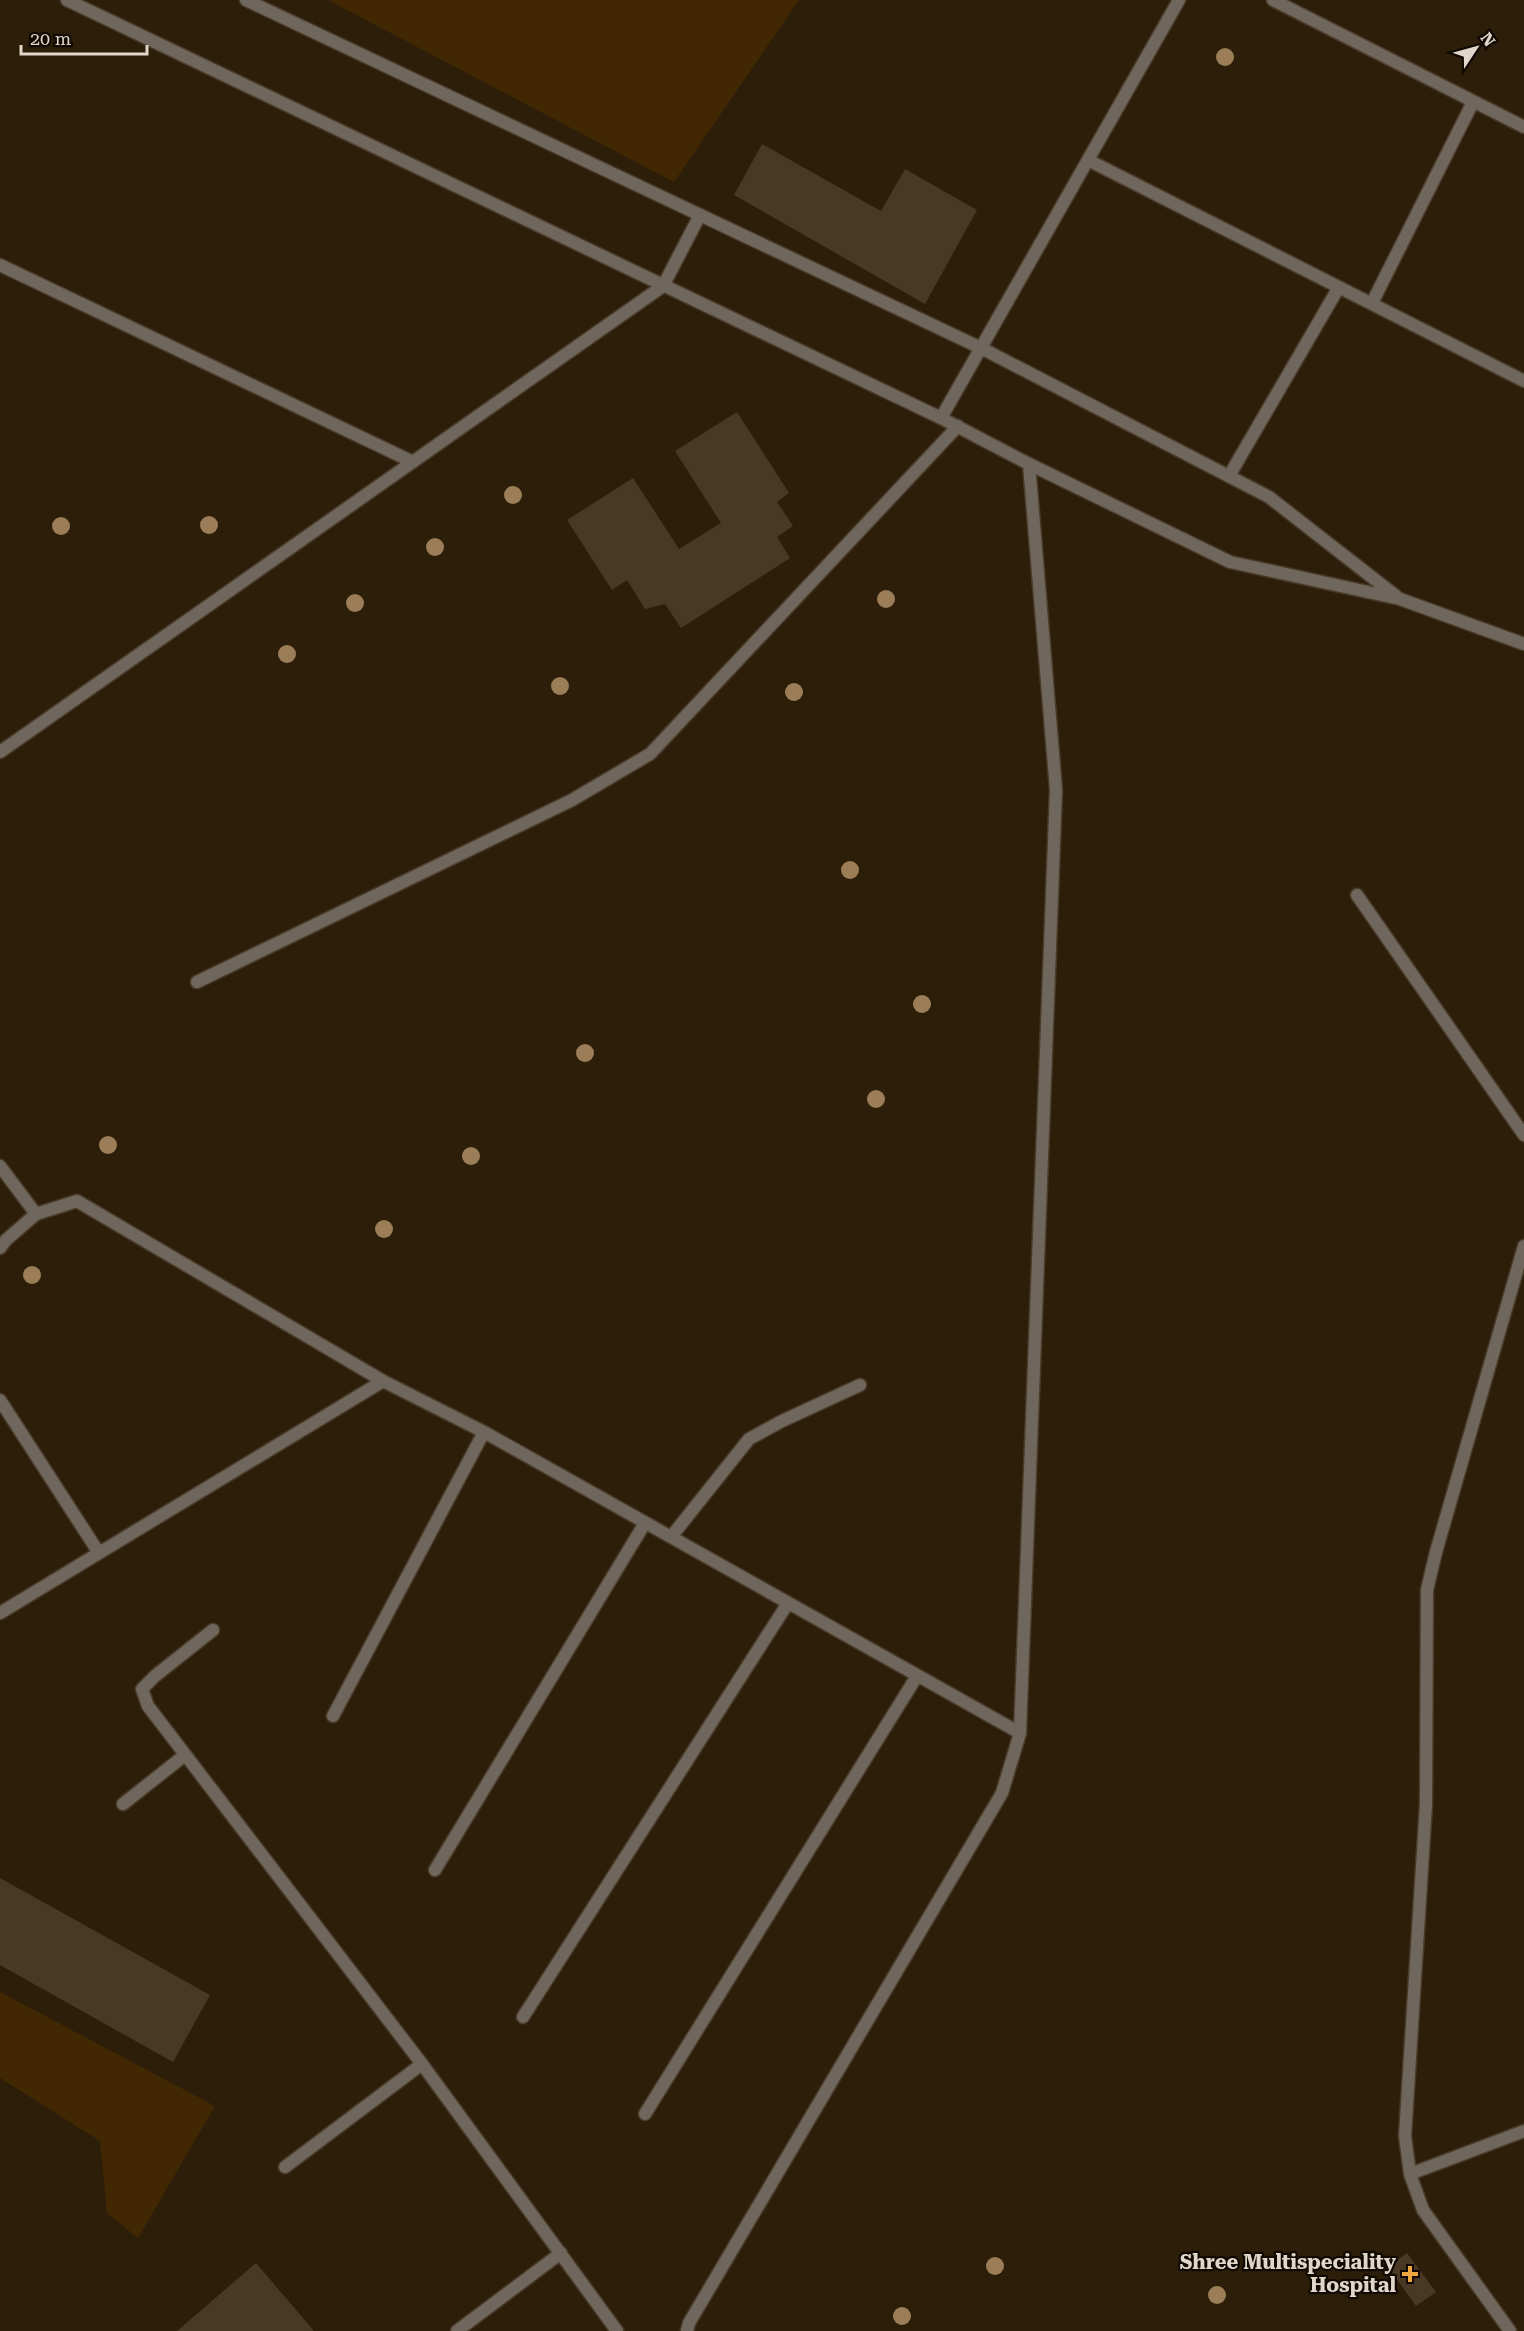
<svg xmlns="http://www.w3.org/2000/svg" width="1524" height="2331" viewBox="0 0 1524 2331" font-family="'Roboto Serif',serif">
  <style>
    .green { fill: #412803 }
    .building { fill: #493924 }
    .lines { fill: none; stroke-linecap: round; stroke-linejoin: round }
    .service-casing { stroke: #4a3b29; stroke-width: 15 }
    .minor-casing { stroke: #4a3b29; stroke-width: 15 }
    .tertiary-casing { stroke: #4a3b29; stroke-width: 15 }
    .service { stroke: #6f675d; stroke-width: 12 }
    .minor { stroke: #6f675d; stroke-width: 12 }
    .tertiary { stroke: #6f675d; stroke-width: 12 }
    .tree { fill: #9b7d58 }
    .poi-dot { fill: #efa73d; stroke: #100a03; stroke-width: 2 }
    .labels { text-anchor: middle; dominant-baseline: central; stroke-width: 4.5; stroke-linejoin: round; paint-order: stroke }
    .poi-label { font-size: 20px; font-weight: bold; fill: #e1d6ca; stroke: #100a03; text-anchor: end }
  </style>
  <rect width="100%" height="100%" fill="#2d1e0a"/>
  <path class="green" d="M328 0H799L674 182Z
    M0 1992 215 2106 138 2238 107 2213 100 2141 0 2078Z"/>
  <path class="building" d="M762 144 881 211 905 169 977 210 925 304 734 195Z
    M737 412 789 493 777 502 793 526 777 537 790 558 681 628 665 604 645 609 627 580 612 590 567 520 633 478 679 549 721 523 675 451Z
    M0 1878 210 1995 173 2062 0 1965Z
    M1407 2253 1436 2292 1416 2306 1388 2267Z
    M256 2263 314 2331H177Z"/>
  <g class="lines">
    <g class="service-casing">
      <path id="service" d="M197 982 572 800 650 754 958 426"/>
    </g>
    <g class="minor-casing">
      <path id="minor" d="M1273 0 1524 127
        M1088 160 1524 381
        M0 265 413 462
        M1372 303 1473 102
        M941 418 1179 0
        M1229 476 1339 287
        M0 752 663 286 700 215
        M1357 895 1524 1135
        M0 1166 36 1214
        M0 1248 6 1240 36 1214 77 1201 383 1381 484 1432 1020 1733
        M0 1400 99 1553
        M671 1537 749 1439 782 1421 860 1385
        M0 1613 383 1381
        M213 1630 155 1676 142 1689 148 1706 422 2064 617 2331
        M333 1716 484 1432
        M123 1804 185 1755
        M435 1870 645 1523
        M523 2017 788 1603
        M645 2114 917 1676
        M285 2167 422 2064
        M1410 2174 1524 2131
        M457 2331 561 2253
        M1510 2331 1423 2210 1410 2174 1405 2136 1426 1804 1427 1590 1436 1552 1524 1246"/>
    </g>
    <g class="tertiary-casing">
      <path id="tertiary" d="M67 0 941 418 1029 464 1230 562 1400 599 1524 644
        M246 0 981 348 1269 497 1396 596
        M687 2331 689 2323 1002 1793 1020 1733 1056 790 1029 464"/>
    </g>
    <use href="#service" class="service"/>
    <use href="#minor" class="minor"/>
    <use href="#tertiary" class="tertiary"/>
  </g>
  <g class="tree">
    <circle cx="1225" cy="57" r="9"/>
    <circle cx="513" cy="495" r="9"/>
    <circle cx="209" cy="525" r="9"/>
    <circle cx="61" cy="526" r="9"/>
    <circle cx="435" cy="547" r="9"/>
    <circle cx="886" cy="599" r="9"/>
    <circle cx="355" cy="603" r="9"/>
    <circle cx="287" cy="654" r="9"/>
    <circle cx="560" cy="686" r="9"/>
    <circle cx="794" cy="692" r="9"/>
    <circle cx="850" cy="870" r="9"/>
    <circle cx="922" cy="1004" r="9"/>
    <circle cx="585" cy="1053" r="9"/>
    <circle cx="876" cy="1099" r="9"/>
    <circle cx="108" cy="1145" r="9"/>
    <circle cx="471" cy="1156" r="9"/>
    <circle cx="384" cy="1229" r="9"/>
    <circle cx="32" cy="1275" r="9"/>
    <circle cx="995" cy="2266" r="9"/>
    <circle cx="1217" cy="2295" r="9"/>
    <circle cx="902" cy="2316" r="9"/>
  </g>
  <path class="poi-dot" d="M1407 2265h6v6h6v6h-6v6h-6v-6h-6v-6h6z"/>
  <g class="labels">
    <g class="poi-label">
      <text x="1396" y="2262">Shree Multispeciality<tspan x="1396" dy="23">Hospital</tspan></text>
    </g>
  </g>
  <g transform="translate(1476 48) rotate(54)" stroke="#100a03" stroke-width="4.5" paint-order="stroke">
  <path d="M0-4.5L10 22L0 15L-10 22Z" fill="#e1d6ca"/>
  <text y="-9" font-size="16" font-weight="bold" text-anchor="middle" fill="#e1d6ca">N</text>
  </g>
  <path d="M21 45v9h126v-9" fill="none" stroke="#e1d6ca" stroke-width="3"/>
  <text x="30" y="45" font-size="18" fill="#e1d6ca" stroke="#100a03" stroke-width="4.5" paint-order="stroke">20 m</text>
</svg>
